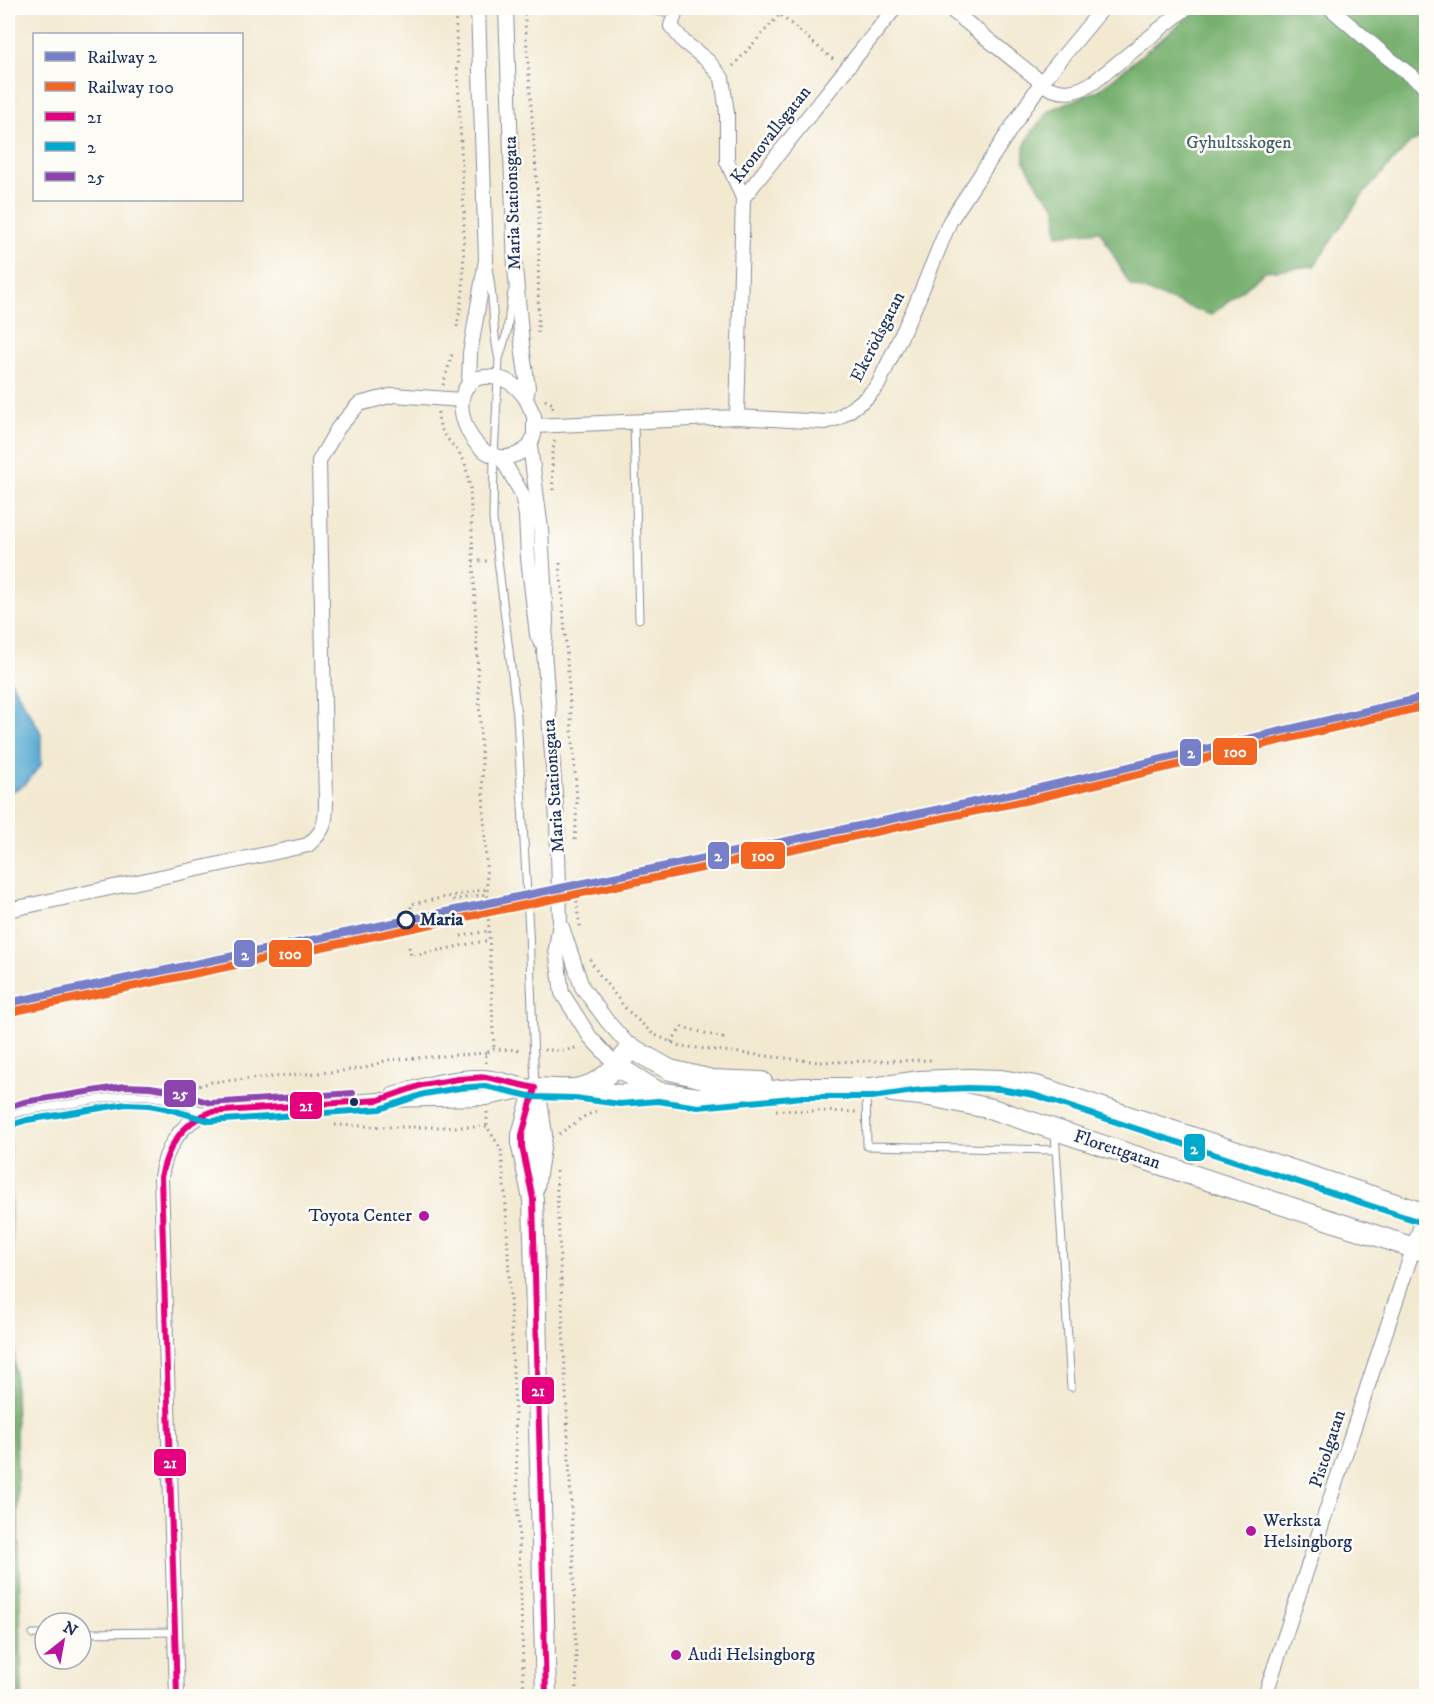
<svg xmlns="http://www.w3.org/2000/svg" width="1434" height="1704" viewBox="0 0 1434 1704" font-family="'IM FELL DW Pica',serif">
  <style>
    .forest { fill: #77b06e; stroke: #497066; stroke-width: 1.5 }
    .water { fill: #57a9d2; stroke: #396c98; stroke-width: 1.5 }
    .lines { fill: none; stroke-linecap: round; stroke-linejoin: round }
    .lane-casing { stroke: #878c98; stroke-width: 9 }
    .street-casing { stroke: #878c98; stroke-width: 16 }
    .secondary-casing { stroke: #878c98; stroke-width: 22 }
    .path { stroke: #878c98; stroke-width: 3; stroke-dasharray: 1.5 4.5; stroke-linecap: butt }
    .lane { stroke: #fff; stroke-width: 7 }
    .street { stroke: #fff; stroke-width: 14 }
    .secondary { stroke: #fff; stroke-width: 20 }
    .bus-1-casing { stroke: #fdfcf7; stroke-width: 10 }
    .bus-2-casing { stroke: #fdfcf7; stroke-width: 10 }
    .bus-3-casing { stroke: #fdfcf7; stroke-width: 10 }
    .bus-1 { stroke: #e5007d; stroke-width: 6 }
    .bus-2 { stroke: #00a9ce; stroke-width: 6 }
    .bus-3 { stroke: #8e44ad; stroke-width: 6 }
    .rail-1-casing { stroke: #fdfcf7; stroke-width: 12 }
    .rail-2-casing { stroke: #fdfcf7; stroke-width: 12 }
    .rail-1 { stroke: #767fc8; stroke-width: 8 }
    .rail-2 { stroke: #f26522; stroke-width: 8 }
    .stop-dot { fill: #fdfcf7; stroke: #1b2f5e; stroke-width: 3 }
    .bus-dot { fill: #1b2f5e; stroke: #fdfcf7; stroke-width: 2 }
    .poi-dot { fill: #b5179e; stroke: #fdfcf7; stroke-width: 2 }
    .labels { text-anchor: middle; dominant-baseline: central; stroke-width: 5; stroke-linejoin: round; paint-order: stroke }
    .street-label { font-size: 18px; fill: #1b2f5e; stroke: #fdfcf7 }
    .park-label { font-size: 18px; fill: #3f5e68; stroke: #fdfcf7 }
    .stop-label { font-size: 18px; font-weight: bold; fill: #1b2f5e; stroke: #fdfcf7; text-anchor: start }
    .poi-label { font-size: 18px; fill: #1b2f5e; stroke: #fdfcf7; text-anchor: start }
    .line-badge { stroke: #fdfcf7; stroke-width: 2 }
    .badge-label { font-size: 16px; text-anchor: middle; font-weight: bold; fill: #fff }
  </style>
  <rect width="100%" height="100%" fill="#fdfcf7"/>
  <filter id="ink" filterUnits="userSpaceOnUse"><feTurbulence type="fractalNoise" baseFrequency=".0167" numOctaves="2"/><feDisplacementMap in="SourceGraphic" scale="12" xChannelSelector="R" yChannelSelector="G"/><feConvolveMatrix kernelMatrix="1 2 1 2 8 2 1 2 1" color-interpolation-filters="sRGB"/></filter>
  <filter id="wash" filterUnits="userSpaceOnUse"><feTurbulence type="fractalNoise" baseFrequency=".008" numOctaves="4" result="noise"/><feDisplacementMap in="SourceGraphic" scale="24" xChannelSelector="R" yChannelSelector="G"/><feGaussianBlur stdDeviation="1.35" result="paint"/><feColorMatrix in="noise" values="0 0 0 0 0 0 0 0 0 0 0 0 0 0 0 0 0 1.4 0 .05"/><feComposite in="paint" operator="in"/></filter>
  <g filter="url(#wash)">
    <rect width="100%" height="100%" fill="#f3e9d1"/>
    <path class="forest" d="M1199 8H1426V136L1410 143 1363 194 1314 266 1265 271 1211 315 1130 285 1100 231 1057 235 1056 207 1041 190 1024 161V147L1030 135 1049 110 1099 90Z
      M8 1120H9L22 1696H8Z"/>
    <path class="water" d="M8 676 41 733V765L23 786 8 793Z"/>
  </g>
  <g filter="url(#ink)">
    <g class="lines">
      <g class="lane-casing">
        <path id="lane" d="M488 269C495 299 491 329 499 359
          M512 292 507 332 499 359 494 456 493 519 517 716 529 931 535 1087
          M634 422 639 619
          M866 1089 867 1146 1056 1150
          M8 1116 25 1111 125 1095 150 1096 167 1099 208 1112
          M1055 1132 1071 1387
          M81 1633 175 1632
          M33 1634H45"/>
      </g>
      <g class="street-casing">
        <path id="street" d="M506 8 515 268 523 354 528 387 526 399 534 416V435L530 446 541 529 546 620 544 651 557 819 560 922 556 949 562 993 590 1037 618 1067
          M657 8 676 9
          M677 8 671 26 684 42 708 61 722 78 727 113V161L743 198
          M949 8 1046 86C1063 96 1078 92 1094 82L1186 8
          M1330 8 1386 56 1426 87
          M469 385 470 353 486 260 478 8
          M526 399C517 386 509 379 492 377 430 371 473 494 530 446
          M737 417 743 198 895 8
          M534 426 737 417 825 422 838 418 850 410 866 398 878 385 917 302 950 221 1041 83 1103 8
          M501 457 522 494 526 516 528 558 537 635 541 643
          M8 910 308 845C324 831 326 824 326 802L319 461 338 428 359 404 394 395 461 400
          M562 927 582 987 607 1021 631 1048
          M393 1095C423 1085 453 1076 484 1077 499 1078 515 1084 530 1087
          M177 1696 161 1177C165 1149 181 1121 210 1112L379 1100 487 1098 535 1088
          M1265 1696 1425 1213"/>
      </g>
      <g class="secondary-casing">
        <path id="secondary" d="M618 1067 658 1092
          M535 1088 522 1135V1147L533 1199 546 1696
          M535 1088C548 1088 561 1090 574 1089 599 1087 617 1067 631 1048L670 1070 712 1080 762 1082
          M575 1089 620 1095 658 1092 698 1098 803 1088H872L920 1081 968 1079 1001 1080 1036 1086 1426 1214
          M892 1092 930 1096 992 1109 1426 1252
          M534 1187 542 1135 536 1094"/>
      </g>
      <path class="path" d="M455 8 464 215 463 291 457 327
        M524 8 539 213 538 335
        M772 8 835 61
        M733 66 780 14
        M443 385 453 351
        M545 400 553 404V410
        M438 412C438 435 453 442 463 459 467 467 468 479 470 488L494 1049
        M553 490 552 454 555 440
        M473 561H487
        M560 563 577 800 575 843
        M576 889 578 915 581 930
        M453 900 487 894
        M411 908V904L487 889
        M461 936 488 931
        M409 947 411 956 489 940
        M590 959 598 973 627 1010 653 1034 680 1046 819 1062 934 1060
        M671 1042 682 1027 723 1038V1033
        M544 1050H567L579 1047
        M486 1063V1053L494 1049 522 1050
        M182 1091 212 1082 341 1071 365 1068 387 1060 486 1053
        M776 1110 856 1112
        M487 1112V1127L501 1149 506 1206 515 1415 524 1696
        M335 1125 393 1127H487
        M559 1134 585 1116 597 1111
        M556 1171 573 1547 577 1696"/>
      <use href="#lane" class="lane"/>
      <use href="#street" class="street"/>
      <use href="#secondary" class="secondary"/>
      <g class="bus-1-casing">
        <path id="bus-1" d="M535 1088 522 1135V1147L533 1199 546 1696
          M177 1696 161 1177C167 1147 181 1124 210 1112L379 1100 422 1085 458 1079 486 1077 535 1088"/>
      </g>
      <g class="bus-2-casing">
        <path id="bus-2" d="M11 1125 27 1120 126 1104 149 1105 165 1108 210 1121 380 1109 424 1094 459 1088 485 1086 534 1097 574 1098 620 1104 658 1101 698 1107 803 1097H872L921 1090 968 1088 1000 1089 1034 1095 1423 1223"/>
      </g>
      <g class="bus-3-casing">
        <path id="bus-3" d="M8 1107 24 1102 124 1086 150 1087 169 1090 211 1103 353 1093"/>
      </g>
      <use href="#bus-1" class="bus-1"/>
      <use href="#bus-2" class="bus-2"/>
      <use href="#bus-3" class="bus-3"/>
      <g class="rail-1-casing">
        <path id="rail-1" d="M8 1003 1027 791 1426 697"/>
      </g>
      <g class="rail-2-casing">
        <path id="rail-2" d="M10 1012 1029 800 1426 706"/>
      </g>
      <use href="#rail-1" class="rail-1"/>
      <use href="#rail-2" class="rail-2"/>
    </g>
  </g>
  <circle class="stop-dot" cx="406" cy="920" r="8"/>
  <circle class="bus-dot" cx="354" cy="1102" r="5"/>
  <g class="poi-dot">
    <circle cx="424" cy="1216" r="6"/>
    <circle cx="1251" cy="1531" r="6"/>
    <circle cx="676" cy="1655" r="6"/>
  </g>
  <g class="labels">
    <g class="street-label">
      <text transform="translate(771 135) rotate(-52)">Kronovallsgatan</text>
      <text transform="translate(513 203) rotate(-92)">Maria Stationsgata</text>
      <text transform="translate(878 337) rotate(-63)">Ekerödsgatan</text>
      <text transform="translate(554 786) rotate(-94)">Maria Stationsgata</text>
      <text transform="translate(1117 1150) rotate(18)">Florettgatan</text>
      <text transform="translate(1328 1449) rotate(-72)">Pistolgatan</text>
    </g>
    <g class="park-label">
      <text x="1239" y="143">Gyhultsskogen</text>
    </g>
    <g class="stop-label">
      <text x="420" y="920">Maria</text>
    </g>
    <g class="poi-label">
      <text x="412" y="1216" text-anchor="end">Toyota Center</text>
      <text x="1263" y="1521">Werksta<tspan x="1263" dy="21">Helsingborg</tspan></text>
      <text x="688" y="1655">Audi Helsingborg</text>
    </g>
  </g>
  <g class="line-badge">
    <rect x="1212" y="737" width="46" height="29" rx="6" fill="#f26522"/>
    <rect x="1179" y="738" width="23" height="29" rx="6" fill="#767fc8"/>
    <rect x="707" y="841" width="23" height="29" rx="6" fill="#767fc8"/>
    <rect x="740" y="841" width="46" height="29" rx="6" fill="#f26522"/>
    <rect x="268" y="939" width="45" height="29" rx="6" fill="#f26522"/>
    <rect x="233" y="939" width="23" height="29" rx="6" fill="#767fc8"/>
    <rect x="163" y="1079" width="34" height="29" rx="6" fill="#8e44ad"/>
    <rect x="289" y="1091" width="34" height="29" rx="6" fill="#e5007d"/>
    <rect x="1183" y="1133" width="23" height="29" rx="6" fill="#00a9ce"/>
    <rect x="521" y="1376" width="34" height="29" rx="6" fill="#e5007d"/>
    <rect x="153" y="1448" width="34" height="29" rx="6" fill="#e5007d"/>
  </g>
  <g class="badge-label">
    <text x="1235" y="757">100</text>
    <text x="1191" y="758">2</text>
    <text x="718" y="861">2</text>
    <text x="763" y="861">100</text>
    <text x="290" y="959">100</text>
    <text x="245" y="960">2</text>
    <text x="180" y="1099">25</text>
    <text x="306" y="1111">21</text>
    <text x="1194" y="1154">2</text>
    <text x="538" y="1396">21</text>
    <text x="170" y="1468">21</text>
  </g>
  <rect width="1434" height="1704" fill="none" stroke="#fdfcf7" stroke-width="30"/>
  <rect x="33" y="33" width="210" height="168" fill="#fdfcf7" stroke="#a3aaba" stroke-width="1.5"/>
  <rect x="45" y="52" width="30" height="9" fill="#767fc8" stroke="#a3aaba" stroke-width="1.5"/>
  <text x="87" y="63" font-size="18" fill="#1b2f5e">Railway 2</text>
  <rect x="45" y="82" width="30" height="9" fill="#f26522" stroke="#a3aaba" stroke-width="1.5"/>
  <text x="87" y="93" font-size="18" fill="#1b2f5e">Railway 100</text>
  <rect x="45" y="112" width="30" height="9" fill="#e5007d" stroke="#a3aaba" stroke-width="1.5"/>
  <text x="87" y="123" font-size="18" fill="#1b2f5e">21</text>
  <rect x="45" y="142" width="30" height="9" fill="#00a9ce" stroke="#a3aaba" stroke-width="1.5"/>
  <text x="87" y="153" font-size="18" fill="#1b2f5e">2</text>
  <rect x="45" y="172" width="30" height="9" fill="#8e44ad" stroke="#a3aaba" stroke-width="1.5"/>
  <text x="87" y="183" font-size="18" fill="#1b2f5e">25</text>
  <g transform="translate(63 1641) rotate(31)"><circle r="28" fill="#fdfcf7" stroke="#a3aaba" stroke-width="1.5"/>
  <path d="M0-4.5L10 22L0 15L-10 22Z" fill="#b5179e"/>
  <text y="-9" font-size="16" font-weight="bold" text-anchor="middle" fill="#1b2f5e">N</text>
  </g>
</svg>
